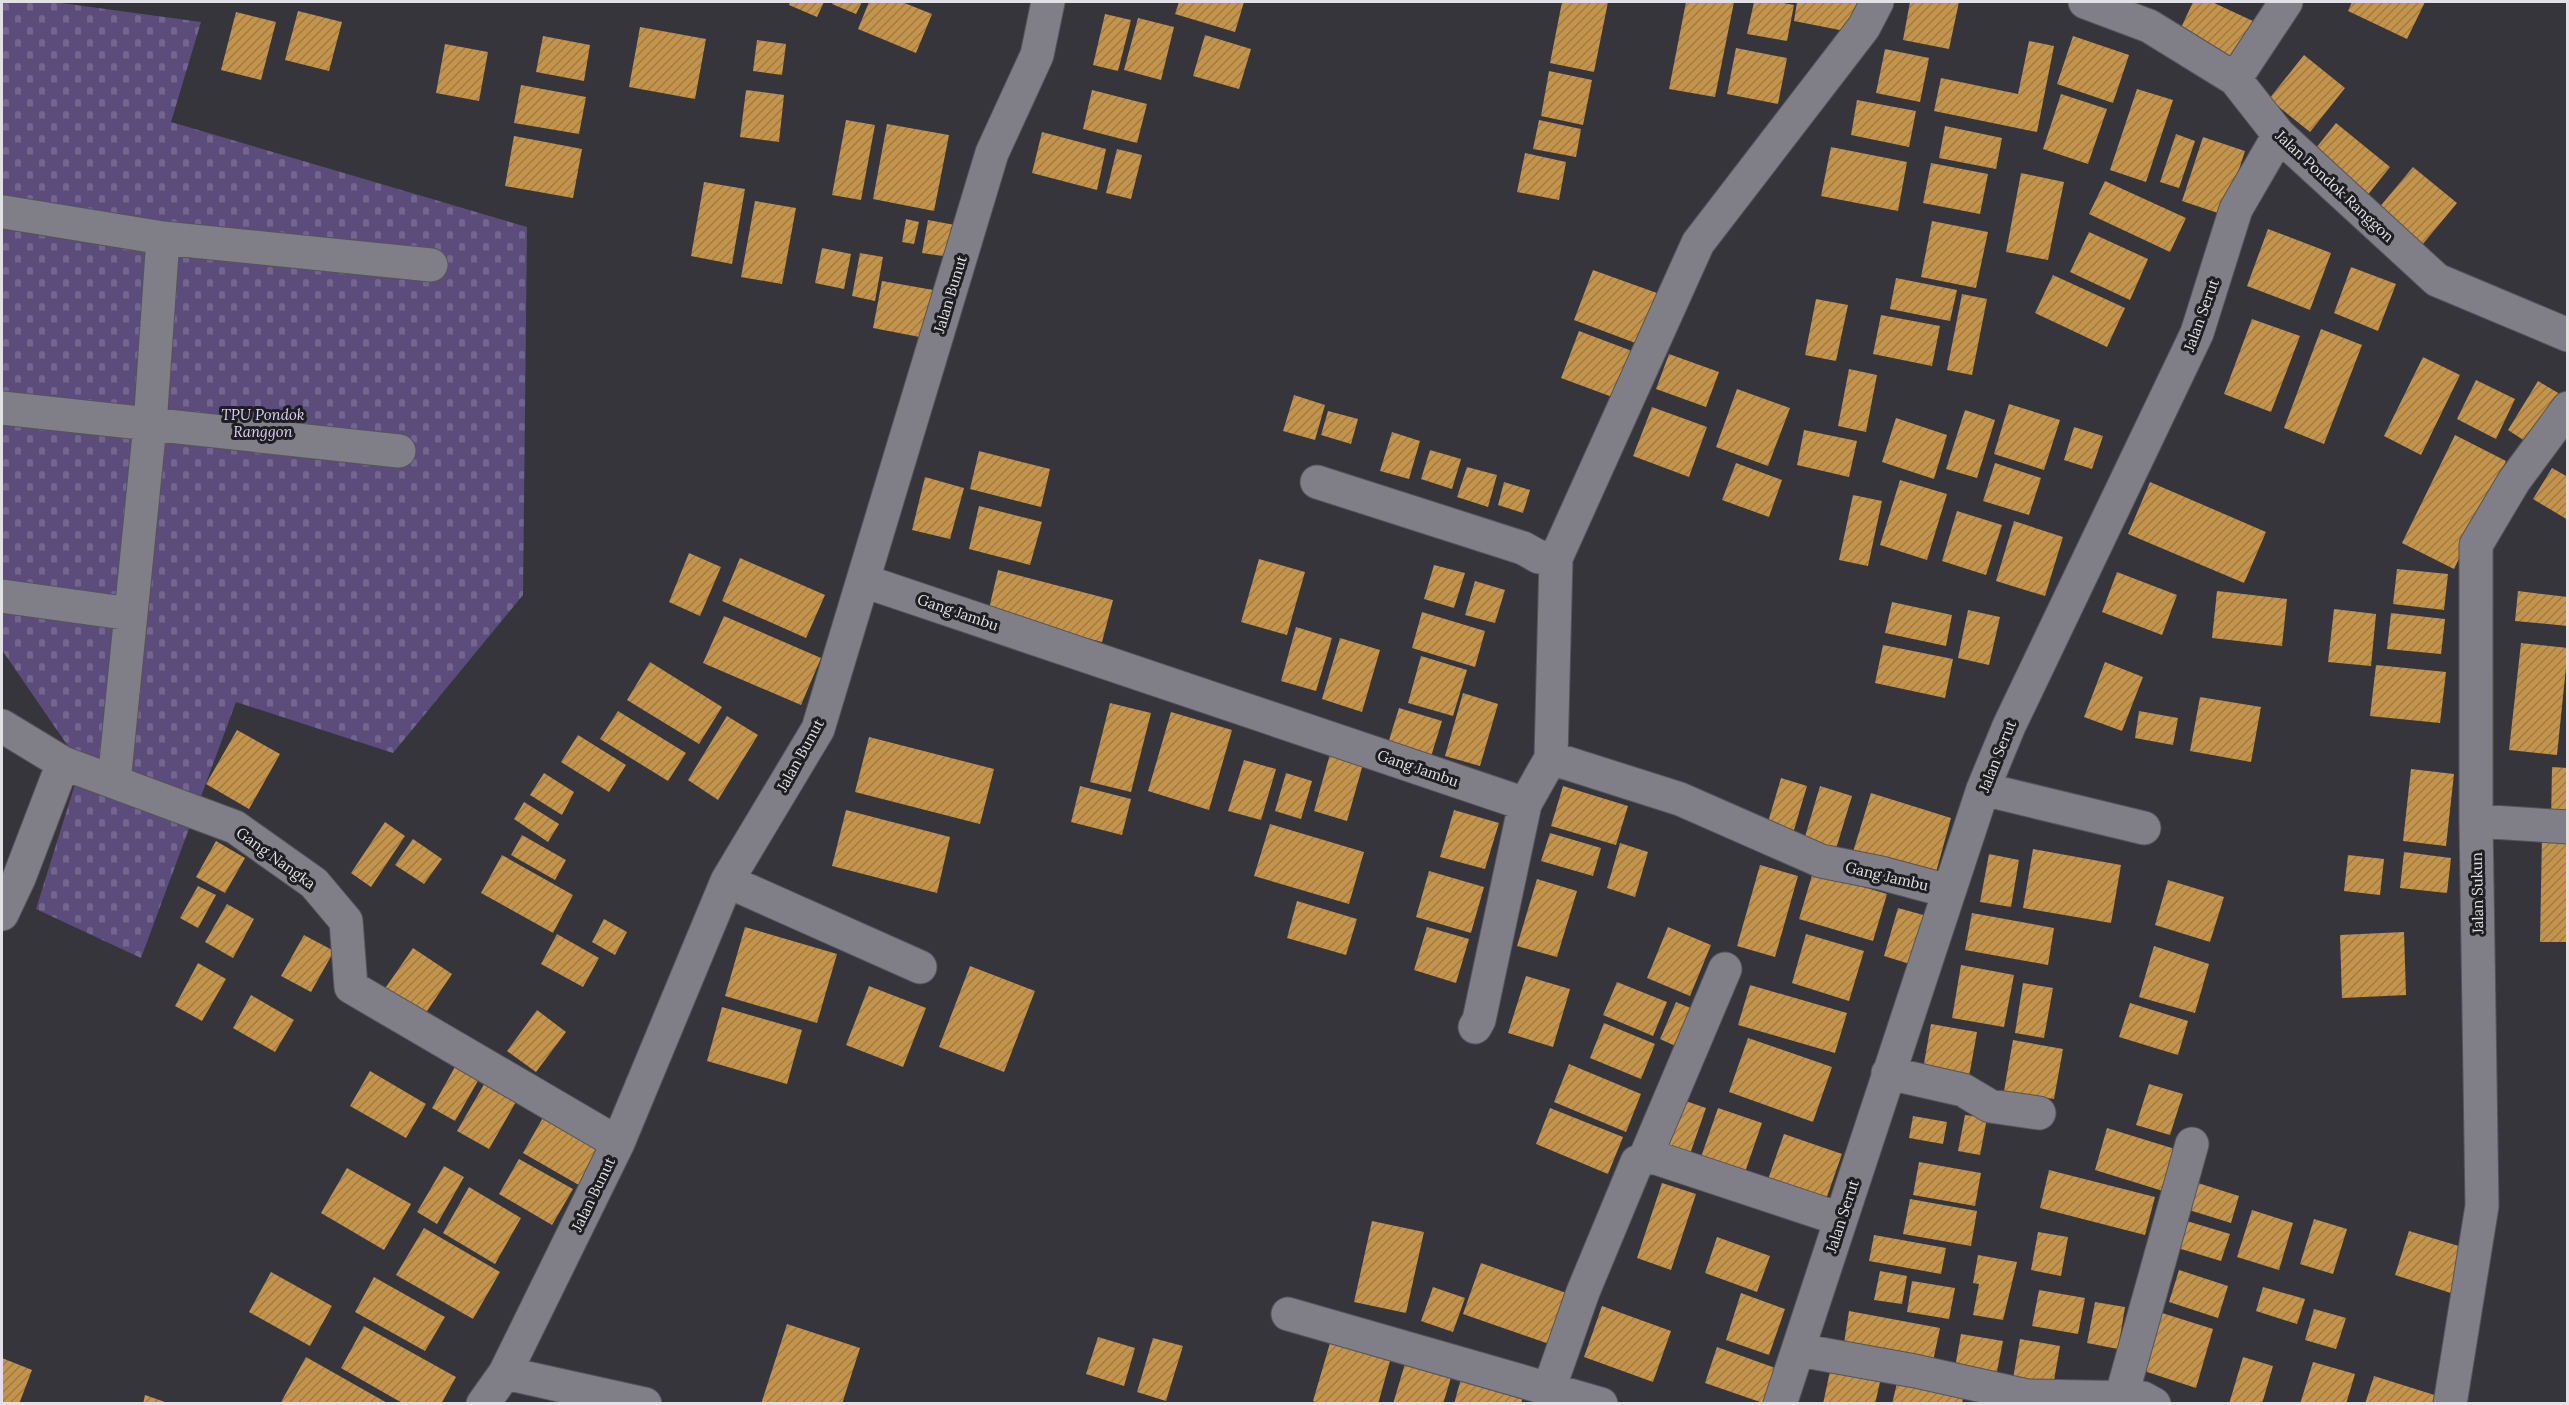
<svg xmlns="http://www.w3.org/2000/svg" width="2569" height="1405" viewBox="0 0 2569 1405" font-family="Lora,serif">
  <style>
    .cemetery { fill: url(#cemetery-stones) }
    .building { fill: url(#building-hatch) }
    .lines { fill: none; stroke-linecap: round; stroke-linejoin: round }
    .minor-casing { stroke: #565459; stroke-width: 35 }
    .minor { stroke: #807e86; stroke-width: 33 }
    .labels { text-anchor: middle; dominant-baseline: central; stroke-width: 6; stroke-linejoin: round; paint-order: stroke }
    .street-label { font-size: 15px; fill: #e2e1e5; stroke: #1e1d21 }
    .park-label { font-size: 15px; font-style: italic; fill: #dad0f8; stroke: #1e1d21 }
  </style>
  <defs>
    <pattern id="cemetery-stones" width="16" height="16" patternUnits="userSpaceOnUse" patternTransform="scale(1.5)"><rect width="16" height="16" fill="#5b4c7c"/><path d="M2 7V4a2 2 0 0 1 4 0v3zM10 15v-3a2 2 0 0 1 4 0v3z" fill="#72668e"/></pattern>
    <pattern id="building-hatch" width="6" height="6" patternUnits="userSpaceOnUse" patternTransform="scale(1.5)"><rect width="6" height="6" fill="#c39449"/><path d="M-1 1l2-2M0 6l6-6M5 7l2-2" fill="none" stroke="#9d7c48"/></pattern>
  </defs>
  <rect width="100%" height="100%" fill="#37353c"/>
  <path class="cemetery" d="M2 2H54L201 22 171 122 527 227 523 595 393 753 236 702 141 958 36 909 81 765 2 650Z"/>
  <path class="building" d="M790 2H824L817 17 789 5Z
    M833 2H862L856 14 832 4Z
    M869 2H902L932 14 916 53 858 29Z
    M1179 2H1244L1235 32 1175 14Z
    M1562 2H1608L1594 72 1550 63Z
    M1686 2H1734L1715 97 1669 89Z
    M1754 2H1778L1794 5 1787 41 1747 34Z
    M1797 2H1861L1855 33 1794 21Z
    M1910 2H1959L1949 49 1903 40Z
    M2193 2H2212L2255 22 2236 60 2179 32Z
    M2352 2H2425L2407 39 2348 11Z
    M298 11 342 22 329 71 285 60Z
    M236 12 276 22 261 80 221 70Z
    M1105 14 1131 20 1118 71 1093 65Z
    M1138 18 1174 27 1161 80 1124 70Z
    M640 27 706 39 695 99 629 87Z
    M1205 35 1251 49 1239 89 1193 76Z
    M543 36 590 45 584 81 536 72Z
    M2073 36 2129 55 2113 103 2057 84Z
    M757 40 786 44 782 75 753 71Z
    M2029 41 2054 46 2037 132 1934 111 1941 78 2018 94Z
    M445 44 488 52 479 101 436 93Z
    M1736 48 1787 58 1778 104 1727 94Z
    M1885 49 1929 58 1920 102 1876 93Z
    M2304 55 2345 88 2310 132 2269 99Z
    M1549 71 1592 80 1583 125 1541 116Z
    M521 85 586 97 579 134 514 123Z
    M2137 89 2173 100 2146 182 2110 170Z
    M746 90 784 95 779 142 740 137Z
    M1092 90 1147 104 1137 143 1083 129Z
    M2061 94 2107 109 2088 164 2043 149Z
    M1857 100 1916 111 1909 147 1851 135Z
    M846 120 875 125 861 200 832 195Z
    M1539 120 1581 129 1576 157 1533 149Z
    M2336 123 2390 167 2366 197 2312 153Z
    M887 124 949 135 934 211 873 199Z
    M1945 126 2002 138 1996 169 1939 158Z
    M1042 132 1106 149 1097 190 1032 173Z
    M2176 134 2195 141 2179 188 2160 182Z
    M514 136 582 149 573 198 505 186Z
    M2203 137 2245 151 2224 215 2182 201Z
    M1831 147 1907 162 1898 211 1821 196Z
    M1117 149 1142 155 1131 199 1106 193Z
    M1525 153 1566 162 1559 200 1517 192Z
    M1931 163 1988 174 1980 214 1923 203Z
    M2413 167 2457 203 2422 245 2378 209Z
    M2021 173 2064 182 2048 260 2006 252Z
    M2105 181 2186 218 2170 252 2089 214Z
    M704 182 745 189 732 264 691 256Z
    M755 201 796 208 782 284 741 277Z
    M906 219 919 222 914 244 902 242Z
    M928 220 955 225 950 257 922 253Z
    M1932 221 1988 232 1976 288 1921 277Z
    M2268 229 2331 253 2310 310 2247 286Z
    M2089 232 2148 259 2130 300 2070 272Z
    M822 248 851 254 844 289 815 283Z
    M860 253 883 257 875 301 852 296Z
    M2351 267 2396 284 2378 331 2334 313Z
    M1593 270 1657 293 1638 344 1574 320Z
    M2053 275 2125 308 2107 347 2035 313Z
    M1896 278 1957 290 1950 321 1890 309Z
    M882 281 939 291 930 339 873 328Z
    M1962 294 1987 299 1972 375 1947 370Z
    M1816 299 1848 305 1836 361 1805 355Z
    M1881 315 1940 326 1932 366 1873 354Z
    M2252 319 2300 336 2271 412 2224 394Z
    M2321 329 2362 345 2324 444 2284 428Z
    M1579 331 1632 351 1615 398 1561 378Z
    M1669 354 1719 372 1706 407 1656 389Z
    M2423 357 2460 375 2421 455 2384 436Z
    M1849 369 1877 375 1866 432 1838 426Z
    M2476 380 2515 399 2496 439 2457 419Z
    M2538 381 2565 397 2534 447 2508 430Z
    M1737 389 1790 408 1768 466 1716 447Z
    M1294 395 1325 405 1315 440 1283 431Z
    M2009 404 2060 420 2044 470 1994 454Z
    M1652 407 1707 427 1689 477 1633 456Z
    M1965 410 1995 420 1977 478 1946 469Z
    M1328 411 1358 419 1351 444 1321 435Z
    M1896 418 1947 435 1934 479 1882 462Z
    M2074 427 2103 436 2092 469 2064 460Z
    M1804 430 1857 441 1849 477 1797 465Z
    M1392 432 1420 441 1409 479 1380 471Z
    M2455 435 2506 461 2454 569 2402 543Z
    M1430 450 1461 459 1452 489 1421 479Z
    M979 451 1050 469 1041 507 970 489Z
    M1736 463 1782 480 1769 517 1722 500Z
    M1995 463 2041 478 2029 515 1983 501Z
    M1467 467 1497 475 1488 507 1457 497Z
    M2552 468 2568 477V520L2533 499Z
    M925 477 964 488 950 539 912 530Z
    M1900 480 1947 494 1927 560 1880 545Z
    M1504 482 1530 490 1523 513 1498 505Z
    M2150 482 2266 532 2244 583 2128 534Z
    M1853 495 1882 501 1868 566 1839 560Z
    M979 506 1042 522 1030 565 969 549Z
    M1957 511 2002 525 1986 575 1942 561Z
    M2014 521 2063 537 2045 596 1996 581Z
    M689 553 721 567 700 616 669 602Z
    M740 558 825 595 806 638 722 601Z
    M1259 559 1305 572 1287 635 1241 622Z
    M1434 565 1465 573 1454 608 1424 599Z
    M2397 569 2448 574 2444 610 2393 604Z
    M998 570 1113 600 1102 642 988 613Z
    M2117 572 2177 595 2162 635 2102 612Z
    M1475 581 1505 590 1495 623 1465 615Z
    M2217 591 2287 599 2282 646 2212 638Z
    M2518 591 2568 597V626L2515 621Z
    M1892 602 1952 615 1946 646 1885 633Z
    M2334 609 2376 614 2371 666 2328 662Z
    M1968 610 2000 617 1989 665 1958 658Z
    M1422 612 1485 631 1475 667 1412 648Z
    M2391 613 2445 619 2441 654 2387 649Z
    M724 616 821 658 801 705 703 663Z
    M1296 627 1332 638 1316 691 1281 681Z
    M1340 638 1380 650 1362 712 1322 699Z
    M2521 643 2568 648 2557 755 2509 750Z
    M1883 645 1953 659 1945 698 1875 683Z
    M1421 656 1467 670 1453 716 1408 703Z
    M650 662 722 707 699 744 627 700Z
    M2105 662 2143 677 2122 731 2084 717Z
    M2376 665 2446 672 2440 723 2370 716Z
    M1463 693 1498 704 1480 766 1445 756Z
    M2200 697 2261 707 2251 762 2190 751Z
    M1110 703 1151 713 1131 792 1090 782Z
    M1399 708 1442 721 1429 763 1386 750Z
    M618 711 686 753 668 781 600 739Z
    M2139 711 2178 718 2173 745 2135 738Z
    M1171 712 1232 730 1209 810 1148 791Z
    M727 716 758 735 718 800 688 780Z
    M237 730 280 754 249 809 206 784Z
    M578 735 626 765 609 792 561 762Z
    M869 737 994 769 980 824 855 792Z
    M1330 754 1363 764 1347 821 1314 811Z
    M1244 760 1276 769 1261 820 1228 811Z
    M2552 767 2568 768V822H2551Z
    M2411 769 2454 774 2446 846 2403 841Z
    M544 773 574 792 562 815 530 795Z
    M1286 773 1312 781 1301 819 1275 811Z
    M1781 778 1807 786 1794 830 1768 822Z
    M1080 786 1131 799 1122 835 1071 822Z
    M1563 786 1628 806 1616 845 1551 826Z
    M1820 786 1852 796 1836 849 1804 840Z
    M1871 793 1951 818 1935 876 1853 852Z
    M524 802 559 824 548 842 514 819Z
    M846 810 950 837 937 893 832 866Z
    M1454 810 1499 823 1485 869 1440 857Z
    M385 822 405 836 371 887 351 873Z
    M1270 824 1364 852 1349 904 1254 876Z
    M1550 833 1601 848 1593 876 1541 861Z
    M522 835 566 860 555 880 511 855Z
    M2542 835H2568V942H2540Z
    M413 839 442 859 424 884 395 865Z
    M216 841 245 858 225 893 196 877Z
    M1620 843 1648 852 1635 897 1607 888Z
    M2033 849 2121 865 2111 923 2023 908Z
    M2404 852 2451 858 2447 893 2400 888Z
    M1989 854 2019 860 2011 907 1980 902Z
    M502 855 573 895 553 933 481 893Z
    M2348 855 2384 859 2380 895 2344 891Z
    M1760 865 1798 876 1775 957 1737 946Z
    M1429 871 1484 887 1471 933 1416 917Z
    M1813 872 1887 894 1873 941 1799 919Z
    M1537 879 1577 891 1557 957 1517 946Z
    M2168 880 2224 897 2210 942 2155 925Z
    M198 886 216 895 198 928 180 918Z
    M1297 901 1357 919 1346 955 1287 938Z
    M227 904 254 919 233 958 205 942Z
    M1898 908 1927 916 1913 965 1884 956Z
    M1972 913 2054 928 2048 965 1965 950Z
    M604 919 627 932 615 955 592 942Z
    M745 927 837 954 817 1023 725 996Z
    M1427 927 1469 939 1456 983 1414 970Z
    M1668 927 1711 945 1690 996 1647 978Z
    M2404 932 2406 995 2342 998 2340 935Z
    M557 934 599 958 583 987 541 964Z
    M1806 934 1864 951 1849 1001 1792 983Z
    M304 935 334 951 311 992 281 976Z
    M2154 946 2209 964 2195 1013 2139 997Z
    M413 948 452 974 423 1017 384 990Z
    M198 963 226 979 202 1021 175 1006Z
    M1961 965 2014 975 2004 1027 1952 1018Z
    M970 966 1035 991 1004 1072 939 1047Z
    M1526 976 1570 989 1553 1047 1508 1033Z
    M1617 982 1667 1002 1653 1036 1603 1015Z
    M2023 983 2053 988 2044 1038 2015 1033Z
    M1750 985 1847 1013 1835 1053 1738 1025Z
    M869 986 926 1008 903 1067 846 1045Z
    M251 995 294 1020 275 1052 233 1028Z
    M1676 1002 1698 1011 1682 1049 1660 1039Z
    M2130 1003 2188 1021 2178 1055 2119 1037Z
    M722 1007 802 1030 787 1084 707 1061Z
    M537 1010 566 1032 536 1072 507 1051Z
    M1604 1023 1655 1044 1641 1079 1590 1058Z
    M1931 1024 1977 1032 1969 1077 1923 1069Z
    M1748 1038 1832 1067 1813 1122 1729 1092Z
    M2013 1040 2063 1049 2054 1099 2004 1091Z
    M1569 1064 1641 1094 1626 1132 1554 1102Z
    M456 1065 479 1079 455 1121 432 1108Z
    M370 1071 426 1104 406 1138 350 1106Z
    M486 1081 517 1100 489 1149 457 1131Z
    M2149 1084 2183 1094 2170 1135 2136 1125Z
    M1677 1098 1706 1108 1690 1154 1662 1144Z
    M1550 1108 1623 1137 1608 1174 1536 1144Z
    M1718 1108 1762 1123 1744 1175 1700 1160Z
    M545 1114 606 1150 584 1188 523 1153Z
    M1965 1115 1987 1118 1980 1155 1958 1151Z
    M1913 1116 1947 1122 1943 1144 1909 1138Z
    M2107 1128 2175 1149 2163 1191 2095 1170Z
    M1784 1134 1842 1154 1824 1205 1766 1185Z
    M519 1159 573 1189 552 1225 499 1194Z
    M1919 1162 1981 1173 1975 1206 1913 1195Z
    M444 1166 464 1177 437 1224 417 1212Z
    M347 1168 411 1204 384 1250 321 1213Z
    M2049 1170 2155 1197 2145 1235 2040 1208Z
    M1662 1183 1696 1194 1671 1270 1637 1258Z
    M2198 1183 2239 1196 2231 1223 2189 1210Z
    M469 1187 521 1218 495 1264 443 1233Z
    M1910 1199 1977 1211 1971 1246 1903 1234Z
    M2252 1210 2293 1223 2279 1270 2237 1257Z
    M2180 1219 2230 1234 2221 1261 2171 1246Z
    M2314 1219 2347 1229 2333 1274 2300 1264Z
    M1372 1221 1424 1232 1406 1313 1354 1302Z
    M424 1228 500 1272 473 1319 396 1275Z
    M2409 1231 2472 1250 2457 1295 2395 1275Z
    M2038 1232 2068 1237 2061 1276 2031 1270Z
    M1874 1235 1946 1248 1941 1274 1869 1261Z
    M1717 1237 1770 1256 1757 1292 1705 1273Z
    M1978 1255 2017 1262 2003 1320 1973 1315 1979 1284 1973 1283Z
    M1481 1263 1572 1295 1555 1346 1463 1314Z
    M2179 1270 2228 1286 2218 1318 2169 1302Z
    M1880 1271 1907 1276 1902 1304 1874 1300Z
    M271 1272 332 1306 310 1346 249 1312Z
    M374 1277 445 1317 425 1351 355 1312Z
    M1912 1281 1955 1288 1949 1319 1907 1312Z
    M1433 1287 1465 1298 1453 1332 1421 1321Z
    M2263 1287 2305 1299 2297 1324 2256 1311Z
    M2039 1290 2085 1298 2078 1334 2032 1326Z
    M1741 1293 1785 1309 1769 1355 1726 1340Z
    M2095 1302 2125 1307 2118 1349 2087 1343Z
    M1602 1306 1671 1331 1653 1382 1584 1357Z
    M2314 1309 2346 1318 2336 1349 2305 1340Z
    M1849 1311 1940 1328 1932 1366 1843 1350Z
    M2159 1312 2213 1329 2196 1388 2141 1370Z
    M787 1324 860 1348 842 1404H761Z
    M364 1326 456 1377 441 1404H404L341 1368Z
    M1961 1334 2003 1341 1994 1386 1953 1379Z
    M1098 1337 1135 1348 1124 1386 1086 1374Z
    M1153 1338 1183 1346 1166 1401 1137 1392Z
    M2020 1339 2060 1346 2052 1392 2012 1384Z
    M1330 1343 1390 1361 1378 1404H1321L1313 1401Z
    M1717 1347 1778 1369 1766 1404 1705 1383Z
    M306 1357 389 1404H280Z
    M2243 1357 2273 1366 2262 1404H2229Z
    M2 1358 32 1370 19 1404H2Z
    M1406 1360 1452 1374 1443 1404H1393Z
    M2313 1362 2355 1374 2346 1404H2300Z
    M1830 1371 1880 1382 1875 1404H1823Z
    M1462 1375 1524 1393 1521 1404H1454Z
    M2374 1376 2444 1398 2443 1404H2365Z
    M1897 1383 1963 1398 1962 1404H1892Z
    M145 1395 168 1403V1404H143Z"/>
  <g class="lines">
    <g class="minor-casing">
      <path id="minor" d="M2085 2 2149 26 2235 79 2279 135 2437 280 2568 335
        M2235 79 2286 2
        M4 212 163 238 431 265
        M2 408 399 451
        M1317 482 1523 548 1539 557 1556 558 1551 758 1525 804 1479 1020 1475 1027
        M1556 558 1698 243 1864 27 1877 2
        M864 581 1525 804
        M2 596 131 614
        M2 726 63 763
        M1551 758 1680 799 1821 861 1881 873 1948 891
        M114 782 150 425 163 238
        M1983 789 2144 828
        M2476 821 2568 827
        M727 881 920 967
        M2 914 19 878 63 763 235 827 314 883 346 921 351 987 618 1143
        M1888 1073 1963 1090 1990 1106 2039 1113
        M1645 1158 1725 969
        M1288 1314 1601 1404
        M1799 1350 1915 1371 2028 1396 2143 1398 2154 1404
        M505 1373 645 1404
        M1549 1389 1583 1292 1637 1162 1645 1158H1656L1840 1219
        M2121 1398 2192 1144
        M483 1404 505 1373 618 1143 727 881 818 729 992 153 1037 55 1048 2
        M1780 1404 1983 789 2009 726 2197 333 2236 209 2279 135
        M2450 1404 2482 1206 2476 821V545L2514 481 2568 408"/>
    </g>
    <use href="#minor" class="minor"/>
  </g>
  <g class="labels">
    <g class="street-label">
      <text transform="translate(2335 186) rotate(43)">Jalan Pondok Ranggon</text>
      <text transform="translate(950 294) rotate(-73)">Jalan Bunut</text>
      <text transform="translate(2201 315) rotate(-70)">Jalan Serut</text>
      <text transform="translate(958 612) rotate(19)">Gang Jambu</text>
      <text transform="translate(800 755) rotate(-61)">Jalan Bunut</text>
      <text transform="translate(1997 756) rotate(-68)">Jalan Serut</text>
      <text transform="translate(1418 768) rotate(19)">Gang Jambu</text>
      <text transform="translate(276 858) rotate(36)">Gang Nangka</text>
      <text transform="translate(1887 876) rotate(13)">Gang Jambu</text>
      <text transform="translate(2477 893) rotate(-91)">Jalan Sukun</text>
      <text transform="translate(593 1194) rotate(-64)">Jalan Bunut</text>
      <text transform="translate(1842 1216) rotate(-72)">Jalan Serut</text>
    </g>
    <g class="park-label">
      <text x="263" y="414">TPU Pondok<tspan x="263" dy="17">Ranggon</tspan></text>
    </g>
  </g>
  <rect width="2569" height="1405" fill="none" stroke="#e2e1e5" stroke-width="6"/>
</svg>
